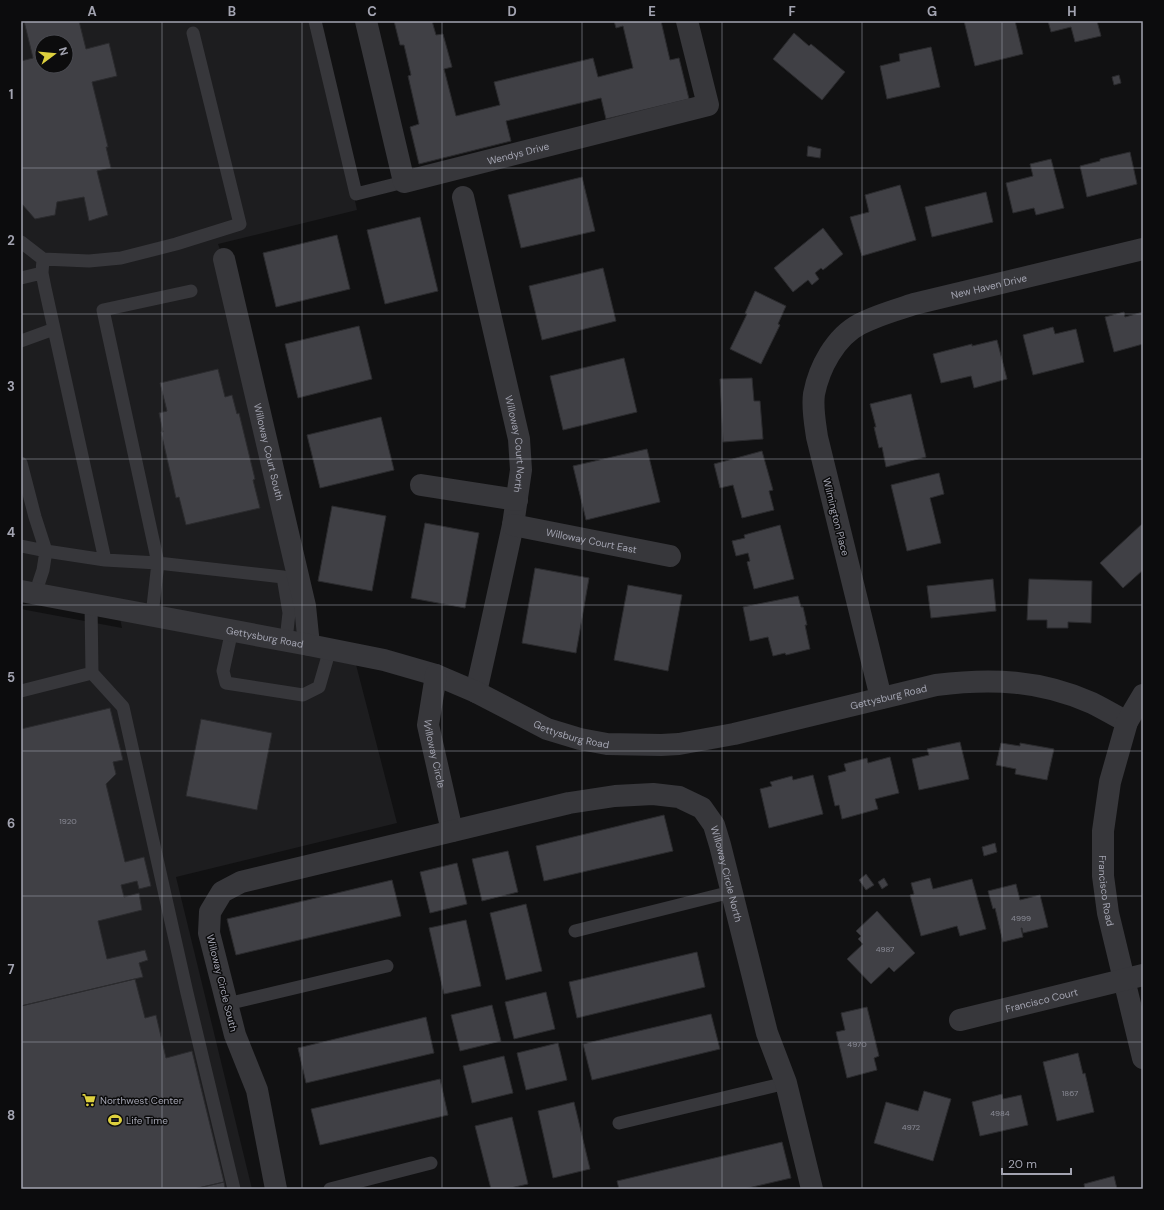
<svg xmlns="http://www.w3.org/2000/svg" width="1164" height="1210" viewBox="0 0 1164 1210" font-family="'DM Sans',sans-serif">
  <style>
    .built { fill: #1d1d1f; fill-rule: evenodd }
    .building { fill: #404045; stroke: #2b2b2e; fill-rule: evenodd }
    .lines { fill: none; stroke-linecap: round; stroke-linejoin: round }
    .lane { stroke: #37373b; stroke-width: 13 }
    .street { stroke: #37373b; stroke-width: 22 }
    .grid { fill: none; stroke: #a3a4b1; stroke-width: 1; stroke-opacity: 0.55 }
    .labels { text-anchor: middle; dominant-baseline: central; stroke-width: 3; stroke-linejoin: round; paint-order: stroke }
    .number-label { font-size: 8px; fill: #8a8b96 }
    .street-label { font-size: 10px; fill: #a3a4b1; stroke: #0c0c0d }
    .poi-label { font-size: 10px; fill: #a3a4b1; stroke: #0c0c0d; text-anchor: start }
    .neatline { fill: none; stroke: #a3a4b1; stroke-width: 1.5 }
    .grid-label { font-size: 13px; text-anchor: middle; font-weight: bold; fill: #a3a4b1 }
  </style>
  <rect width="100%" height="100%" fill="#111112"/>
  <path class="built" d="M21 21H316L357 210 218 244 224 259 309 645 353 653 397 823 176 877 252 1189H21V609L122 628 118 609 21 591ZM42 42H66V66H42Z"/>
  <path class="building" d="M24 21H79L86 49 109 43 117 76 92 82 108 147H106L111 168 97 171 108 215 89 221 84 197 57 202 55 215 35 219 21 203V61L33 58ZM42 42H66V66H42Z
    M394 21H432L436 35 443 34 452 67 444 69 456 116 500 105 494 82 593 58 598 77 633 68 623 26 616 28 614 21H661L670 60 679 58 689 99 606 119 601 98 506 121 511 141 419 164 410 127 419 124 408 76 411 75 404 45H400Z
    M964 21H1015L1023 54 975 66Z
    M1048 21H1097L1101 36 1075 42 1071 27 1051 32Z
    M794 33 809 46 811 44 845 72 822 100 773 59Z
    M931 47 940 87 887 99 880 66 900 61 899 54Z
    M1119 75 1121 83 1114 85 1112 77Z
    M808 146 821 149 820 158 807 156Z
    M1130 152 1137 184 1087 197 1080 166 1100 161V159Z
    M1051 159 1064 208 1036 215 1034 208 1013 213 1006 183 1033 176 1030 164Z
    M582 177 595 231 521 248 508 195Z
    M900 185 916 240 862 256 850 217 869 212 865 195Z
    M986 192 993 222 932 237 925 207Z
    M420 217 438 291 385 304 367 230Z
    M823 228 843 254 823 270 821 268 815 273 819 279 812 285 808 280 793 292 774 268Z
    M337 235 350 289 276 307 263 253Z
    M603 268 616 321 542 340 529 286Z
    M755 291 786 306 778 324 780 325 761 364 730 349 747 314 745 313Z
    M1124 312 1125 317 1143 312V344L1114 352 1105 317Z
    M359 326 372 379 298 398 285 344Z
    M1053 327 1055 334 1076 329 1084 362 1033 375 1023 335Z
    M997 340 1007 379 974 388 971 376 941 383 933 354 972 344V346Z
    M624 358 637 412 563 430 550 376Z
    M218 369 225 397 232 395 237 414 239 413 255 479 253 480 260 508 186 525 179 497 176 498 161 432H163L159 413 167 411 160 383Z
    M752 378 754 401H760L763 439 723 442 720 379Z
    M911 394 926 457 886 467 882 447 879 448 874 427H876L870 404Z
    M381 417 394 470 320 488 307 435Z
    M647 449 660 502 586 520 573 466Z
    M762 451 773 490 769 491 774 510 742 518 733 485 720 488 714 464Z
    M939 473 944 494 930 498 941 543 907 551 891 485Z
    M332 506 386 516 372 591 318 581Z
    M425 523 479 533 465 608 411 598Z
    M1143 523V570L1123 588 1100 563Z
    M780 525 794 579 754 589 747 562 750 561 748 553 736 556 732 541 745 538 744 535Z
    M535 568 589 578 576 653 522 643Z
    M993 579 996 611 931 618 927 586Z
    M1029 579 1092 581 1091 623 1068 622V628H1047V620H1027Z
    M628 585 682 595 668 671 614 660Z
    M798 596 801 607H803L807 625H805L810 649 786 655 785 653 773 656 768 637 750 641 743 607Z
    M110 708 123 760 113 762 116 774 106 784 125 862 144 857 151 886 139 889 137 881 121 885 124 897 139 893 142 910 98 921 107 959 145 950 148 960 139 963 143 977 21 1006V729Z
    M201 719 272 733 257 810 186 796Z
    M960 742 969 779 919 790 912 759 929 755 927 749Z
    M1001 743 1020 746V743L1054 749 1047 780 1015 774 1016 769 996 765Z
    M890 757 899 793 875 799 878 809 842 819 839 805 835 806 828 776 846 771 844 764 867 758 868 763Z
    M813 775 823 814 769 828 760 789 772 786 770 782 792 776 793 780Z
    M664 815 673 851 544 881 536 846Z
    M995 843 997 852 984 856 982 847Z
    M508 851 518 892 482 901 472 859Z
    M457 863 467 904 430 913 420 872Z
    M866 874 874 885 866 890 859 880Z
    M884 878 888 885 882 889 878 882Z
    M930 878 933 889 972 879 986 929 960 936 957 926 921 936 910 895 914 894 911 883Z
    M392 880 401 916 236 955 227 919Z
    M1016 884 1020 900 1040 895 1048 927 1023 933 1022 928H1021L1023 937 1003 942 995 908 993 909 988 891Z
    M526 904 542 971 506 980 490 913Z
    M877 911 915 953 894 972 889 967 871 984 847 959 863 944 858 939 861 936 856 931Z
    M466 920 481 986 444 994 429 928Z
    M697 952 705 987 577 1018 569 982Z
    M135 979 145 1018 156 1015 166 1058 192 1051 224 1182 194 1189H21V1006Z
    M546 992 555 1029 514 1039 505 1002Z
    M492 1005 501 1041 460 1051 451 1015Z
    M867 1007 879 1056 874 1058 877 1070 847 1078 836 1032 845 1030 841 1013Z
    M711 1014 720 1049 592 1080 583 1044Z
    M426 1017 434 1053 306 1083 298 1048Z
    M558 1043 567 1080 526 1090 517 1053Z
    M1078 1053 1083 1074 1085 1073 1094 1112 1057 1121 1043 1062Z
    M504 1056 513 1093 472 1103 463 1066Z
    M440 1079 448 1115 320 1145 311 1109Z
    M924 1091 951 1099 933 1161 874 1143 886 1102 918 1111Z
    M1002 1094 1003 1099 1021 1095 1028 1125 980 1136 972 1102Z
    M574 1102 590 1169 553 1178 538 1111Z
    M512 1117 528 1184 506 1189H491L475 1126Z
    M782 1142 791 1178 744 1189H619L617 1181Z
    M1114 1176 1117 1189H1085L1084 1184Z
    M224 1182 225 1189H194Z"/>
  <g class="lines">
    <path class="lane" d="M315 21 356 194 404 182
      M21 242 43 259 42 273 45 288 105 560 46 551 43 570 35 594
      M43 259 89 261 121 258 176 244 240 224 193 33
      M21 278 42 273
      M21 341 54 329
      M21 463 35 517 46 551 21 546
      M105 560 158 563 103 310 191 291
      M152 615 158 563 283 577 289 613 286 640
      M232 630 223 671 226 683 303 695 319 687 330 649
      M92 673 123 707 187 993 234 1189
      M21 691 92 673 91 604
      M575 931 731 892
      M227 1004 387 966
      M619 1123 786 1083
      M330 1189 431 1163"/>
    <g class="street">
      <path id="s1" d="M366 21 404 182 708 105 687 21"/>
      <path id="s2" d="M463 197 519 439 521 470 513 525 488 639 476 692"/>
      <path id="s3" d="M224 259 305 606 309 645"/>
      <path d="M421 485 517 500"/>
      <path id="s4" d="M513 525 670 556"/>
      <path id="s5" d="M21 591 309 645 384 660 436 675 476 692 547 729 580 739 607 744 661 745 679 744 734 734 936 685C992 678 1040 680 1092 703 1104 709 1116 716 1127 722"/>
      <path id="s6" d="M436 675 428 725 452 831"/>
      <path id="s7" d="M1143 695 1127 722 1110 782 1103 831V876L1108 913 1143 1058"/>
      <path id="s8" d="M881 698 817 437C815 423 812 408 814 394 819 368 835 337 860 324 877 315 896 310 914 304L1143 249"/>
      <path id="s9" d="M960 1020 1143 975"/>
      <path id="s10" d="M276 1189 257 1090 235 1035 209 933 210 912 222 892 241 882 569 803 615 796 653 794 679 797 702 808 714 825 720 845 767 1033 786 1083 812 1189"/>
    </g>
  </g>
  <path class="grid" d="M162 21V1189M302 21V1189M442 21V1189M582 21V1189M722 21V1189M862 21V1189M1002 21V1189M21 168H1143M21 314H1143M21 459H1143M21 605H1143M21 751H1143M21 896H1143M21 1042H1143"/>
  <defs>
    <g id="supermarket-bare" transform="scale(1.08)"><path d="M-6-5.5h2.5l.6 2H6L4.5 2H-2.5L-4.4-4H-6ZM-1.5 3.2a1.3 1.3 0 1 0 .1 0ZM3 3.2a1.3 1.3 0 1 0 .1 0Z" fill="#ddd03e" stroke="#0c0c0d" stroke-width="2.5" paint-order="stroke"/></g>
    <g id="stadium-bare" transform="scale(1.08)"><path d="M0-5a6.5 5 0 1 0 0 10a6.5 5 0 1 0 0-10ZM-3.5-1.8h7v3.6h-7Z" fill="#ddd03e" stroke="#0c0c0d" stroke-width="2.5" paint-order="stroke"/></g>
  </defs>
  <g fill-rule="evenodd">
    <use href="#supermarket-bare" x="89" y="1100"/>
    <use href="#stadium-bare" x="115" y="1120"/>
  </g>
  <g class="labels">
    <g class="number-label">
      <text x="68" y="821">1920</text>
      <text x="1021" y="918">4999</text>
      <text x="885" y="949">4987</text>
      <text x="857" y="1044">4970</text>
      <text x="1070" y="1093">1867</text>
      <text x="1000" y="1113">4984</text>
      <text x="911" y="1127">4972</text>
    </g>
    <g class="street-label">
      <text stroke="none"><textPath href="#s1" startOffset="283">Wendys Drive</textPath></text>
      <text stroke="none"><textPath href="#s8" startOffset="533">New Haven Drive</textPath></text>
      <text stroke="none"><textPath href="#s2" startOffset="253">Willoway Court North</textPath></text>
      <text stroke="none"><textPath href="#s3" startOffset="198">Willoway Court South</textPath></text>
      <text transform="translate(836 517) rotate(76)">Wilmington Place</text>
      <text stroke="none"><textPath href="#s4" startOffset="80">Willoway Court East</textPath></text>
      <text stroke="none"><textPath href="#s5" startOffset="248">Gettysburg Road</textPath></text>
      <text stroke="none"><textPath href="#s5" startOffset="896">Gettysburg Road</textPath></text>
      <text stroke="none"><textPath href="#s5" startOffset="572">Gettysburg Road</textPath></text>
      <text stroke="none"><textPath href="#s6" startOffset="80">Willoway Circle</textPath></text>
      <text stroke="none"><textPath href="#s10" startOffset="876">Willoway Circle North</textPath></text>
      <text stroke="none"><textPath href="#s7" startOffset="203">Francisco Road</textPath></text>
      <text transform="translate(222 983) rotate(76)">Willoway Circle South</text>
      <text stroke="none"><textPath href="#s9" startOffset="84">Francisco Court</textPath></text>
    </g>
    <g class="poi-label">
      <text x="100" y="1100">Northwest Center</text>
      <text x="126" y="1120">Life Time</text>
    </g>
  </g>
  <rect width="1164" height="1210" fill="none" stroke="#0c0c0d" stroke-width="44"/>
  <g transform="translate(54 54) rotate(74)"><circle r="19" fill="#0c0c0d" stroke="#48494f"/>
  <path d="M0-3L7 15L0 10L-7 15Z" fill="#ddd03e"/>
  <text y="-6" font-size="11" font-weight="bold" text-anchor="middle" fill="#a3a4b1">N</text>
  </g>
  <path d="M1002 1168v6h69v-6" fill="none" stroke="#a3a4b1" stroke-width="2"/>
  <text x="1008" y="1168" font-size="12" fill="#a3a4b1" stroke="#0c0c0d" stroke-width="3" paint-order="stroke">20 m</text>
  <rect x="22" y="22" width="1120" height="1166" class="neatline"/>
  <g class="grid-label">
    <text x="92" y="16">A</text>
    <text x="232" y="16">B</text>
    <text x="372" y="16">C</text>
    <text x="512" y="16">D</text>
    <text x="652" y="16">E</text>
    <text x="792" y="16">F</text>
    <text x="932" y="16">G</text>
    <text x="1072" y="16">H</text>
    <text x="11" y="99">1</text>
    <text x="11" y="245">2</text>
    <text x="11" y="391">3</text>
    <text x="11" y="537">4</text>
    <text x="11" y="682">5</text>
    <text x="11" y="828">6</text>
    <text x="11" y="974">7</text>
    <text x="11" y="1120">8</text>
  </g>
</svg>
